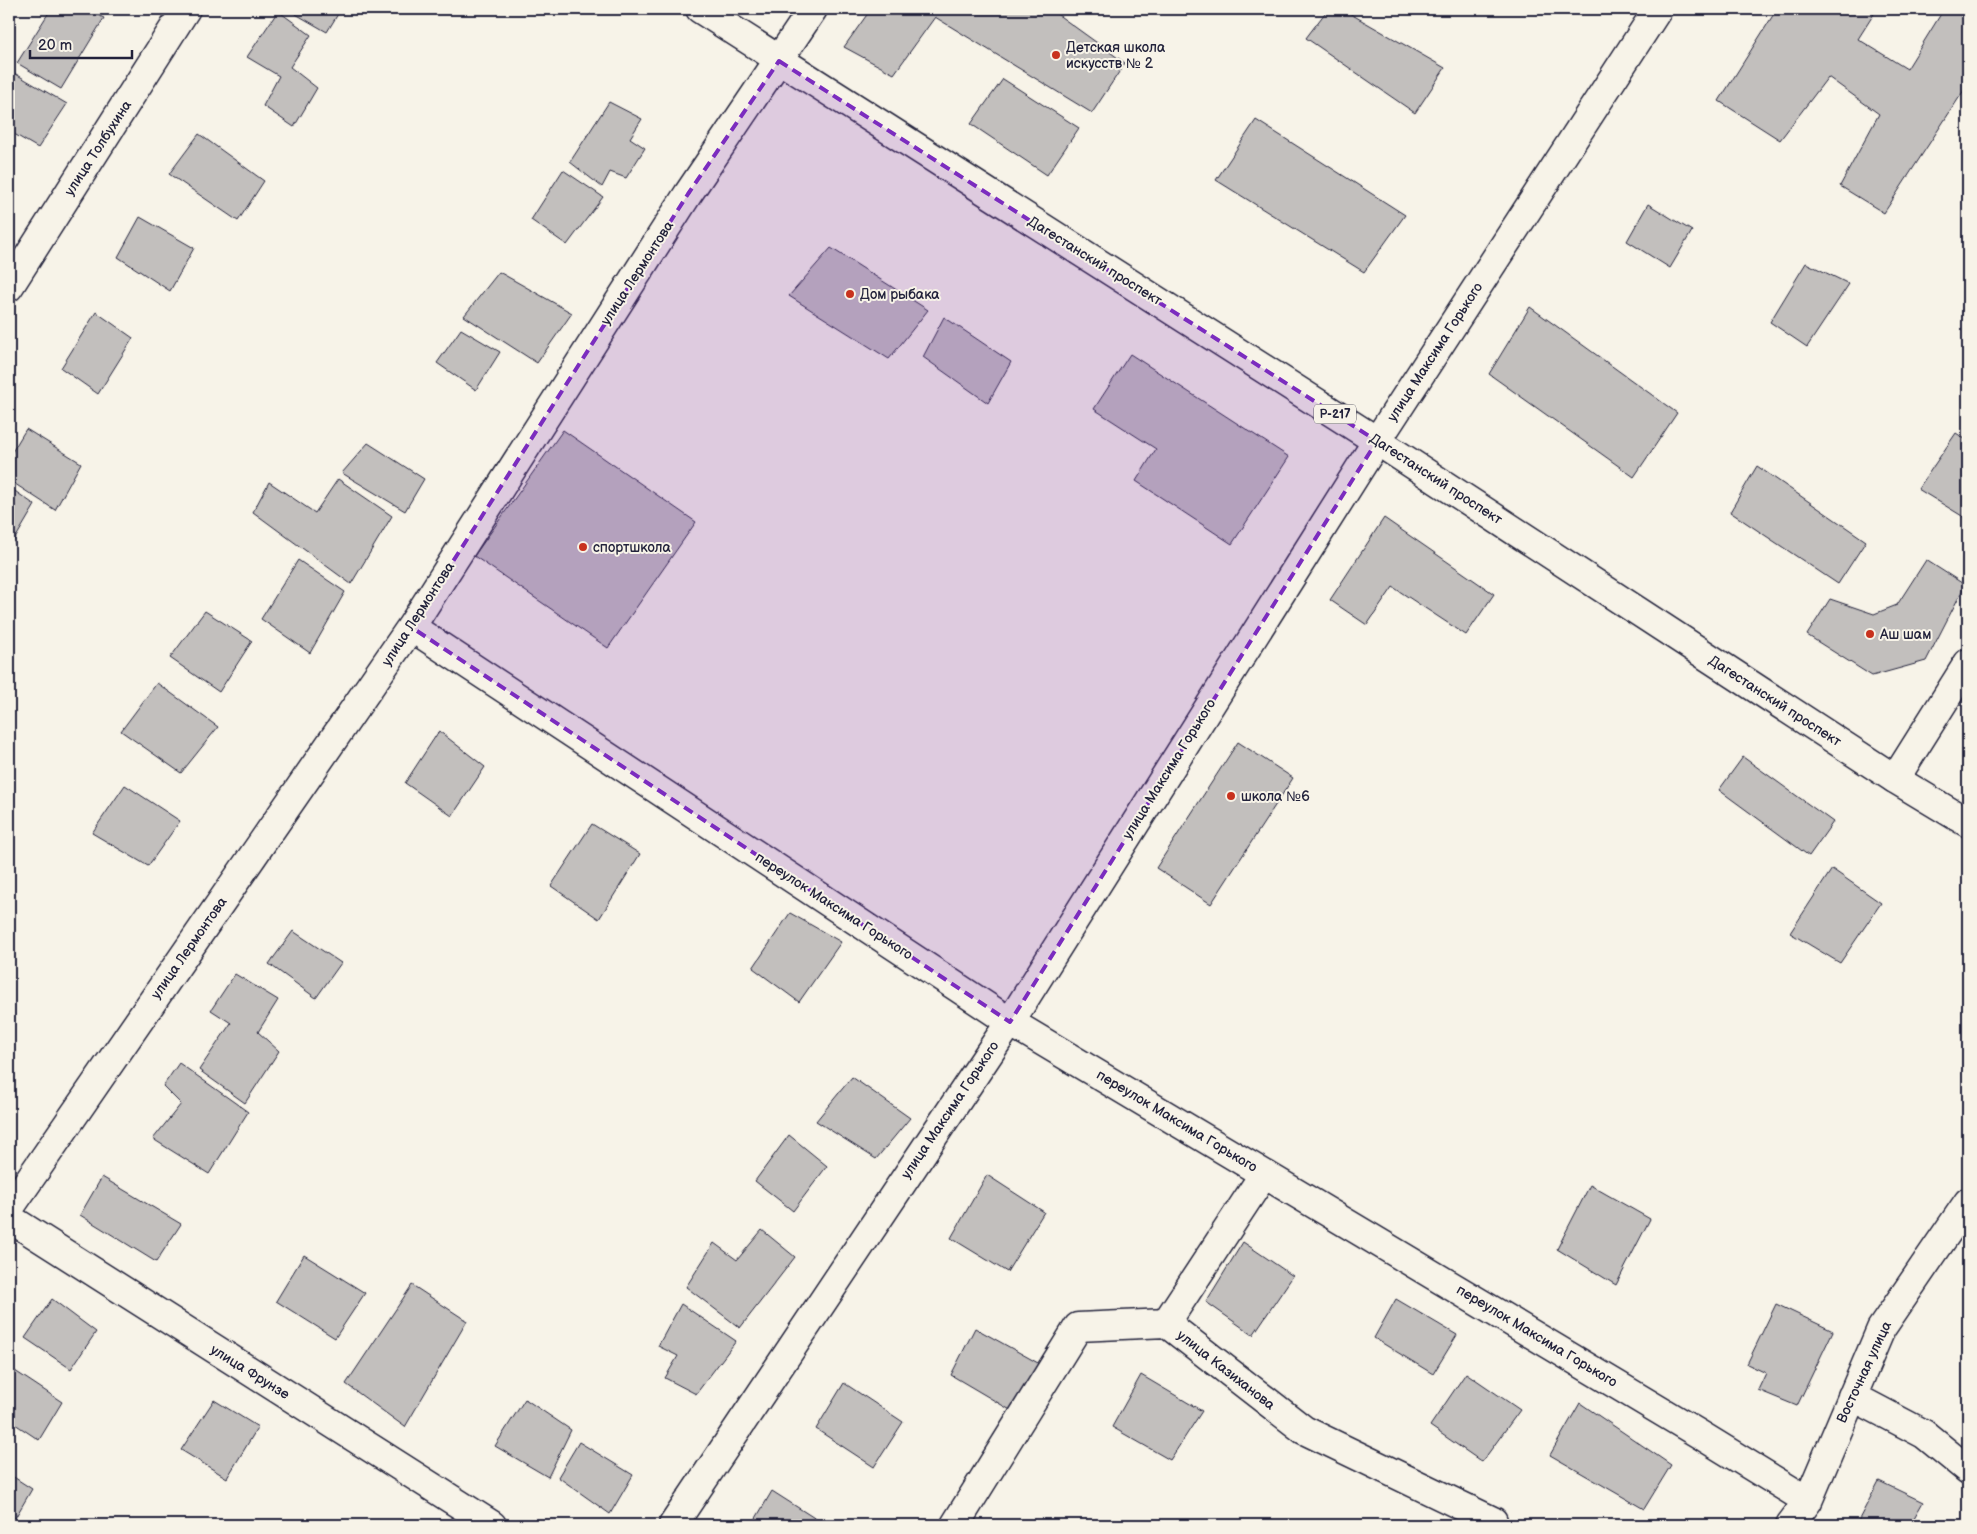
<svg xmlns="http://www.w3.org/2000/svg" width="1977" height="1534" viewBox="0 0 1977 1534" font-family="'Balsamiq Sans',sans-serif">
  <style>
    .building { fill: #c2bfbd; stroke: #22223b }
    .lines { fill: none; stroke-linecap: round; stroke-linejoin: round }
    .minor-casing { stroke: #22223b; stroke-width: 31 }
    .highway-casing { stroke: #22223b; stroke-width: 31 }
    .minor { stroke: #f7f3e8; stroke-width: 28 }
    .highway { stroke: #f7f3e8; stroke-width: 28 }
    .marked { fill: #7b2cbf; fill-opacity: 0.2; stroke: #7b2cbf; stroke-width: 4; stroke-dasharray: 10 6; stroke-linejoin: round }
    .poi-dot { fill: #c8321e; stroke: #f7f3e8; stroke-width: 2 }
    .labels { text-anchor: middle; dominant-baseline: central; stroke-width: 4; stroke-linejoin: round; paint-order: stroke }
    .shield { fill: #f7f3e8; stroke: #62616f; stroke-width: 1 }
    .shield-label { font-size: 12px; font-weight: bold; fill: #22223b }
    .poi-label { font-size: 14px; fill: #22223b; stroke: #f7f3e8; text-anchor: start }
    .street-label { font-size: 14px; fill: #22223b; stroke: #f7f3e8 }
  </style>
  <rect width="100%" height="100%" fill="#f7f3e8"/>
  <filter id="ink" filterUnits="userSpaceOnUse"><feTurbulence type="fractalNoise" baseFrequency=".02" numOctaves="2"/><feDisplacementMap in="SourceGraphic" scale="10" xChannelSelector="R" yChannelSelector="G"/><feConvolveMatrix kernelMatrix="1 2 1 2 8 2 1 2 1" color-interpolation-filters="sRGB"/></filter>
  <g filter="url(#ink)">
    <path class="building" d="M51 9H85L104 18 61 89 17 63Z
      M287 9H341L327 32Z
      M871 9H1050L1125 63 1092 113 935 17 894 74 844 47Z
      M1328 9H1342L1445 68 1415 113 1306 38Z
      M1777 9H1877L1858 39 1907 69 1944 9H1955L1968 17V84L1884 213 1840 186 1879 114 1828 77 1780 140 1719 101Z
      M278 11 311 35 290 67 317 88 294 127 263 106 279 76 247 57Z
      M9 70 67 104 38 148 9 131Z
      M1003 79 1079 128 1047 175 971 124Z
      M609 102 642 119 630 138 645 148 626 178 610 172 602 187 570 162Z
      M1256 120 1405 215 1364 272 1216 180Z
      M199 134 264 181 238 221 169 174Z
      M563 170 603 197 567 245 531 220Z
      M1648 204 1692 231 1670 268 1627 241Z
      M140 217 194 248 170 291 118 257Z
      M831 248 928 310 889 359 789 296Z
      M1806 263 1849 284 1807 347 1770 322Z
      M499 272 572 313 537 363 464 316Z
      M1530 307 1677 413 1634 477 1489 374Z
      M96 312 133 338 98 394 61 368Z
      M944 317 1011 362 988 403 923 357Z
      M461 329 500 352 476 390 437 363Z
      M1130 354 1289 457 1232 544 1136 481 1156 449 1094 409Z
      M26 429 81 463 55 510 9 480V457Z
      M563 430 696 522 608 648 474 556Z
      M1956 433 1968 441V516L1967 519 1918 489Z
      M368 443 424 479 405 511 342 473Z
      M1757 466 1866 541 1838 584 1730 512Z
      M338 479 392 516 351 584 253 512 269 482 315 513Z
      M9 487 35 505 9 549Z
      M1384 518 1494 594 1466 635 1393 587 1367 625 1330 600Z
      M298 560 345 592 310 653 261 619Z
      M1926 560 1965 585 1926 661 1872 676 1807 635 1830 599 1874 614 1897 605Z
      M205 611 252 641 219 692 170 658Z
      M157 683 218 727 181 773 121 731Z
      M439 731 485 767 452 816 405 783Z
      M1238 742 1293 778 1211 904 1156 868Z
      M1743 757 1833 822 1809 856 1719 790Z
      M125 785 180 821 148 866 92 833Z
      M592 824 640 854 599 919 551 886Z
      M1832 869 1881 903 1840 963 1790 933Z
      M790 913 841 942 799 1002 753 968Z
      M293 931 341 963 316 998 269 964Z
      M235 974 278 1000 258 1032 279 1051 245 1103 199 1070 231 1023 211 1010Z
      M179 1063 248 1112 209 1174 153 1139 181 1104 163 1086Z
      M852 1077 910 1118 876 1159 816 1121Z
      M789 1135 827 1166 793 1211 755 1181Z
      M987 1175 1044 1212 1007 1272 951 1238Z
      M102 1177 181 1224 156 1262 80 1215Z
      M1590 1185 1650 1219 1616 1285 1557 1249Z
      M762 1230 795 1257 740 1328 686 1287 714 1243 737 1260Z
      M1243 1242 1293 1276 1253 1335 1206 1302Z
      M304 1255 365 1293 335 1338 276 1301Z
      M412 1285 467 1321 405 1427 346 1384Z
      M52 1299 96 1332 71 1369 25 1338Z
      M1396 1299 1457 1335 1433 1374 1374 1338Z
      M681 1304 736 1341 696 1394 665 1378 678 1356 658 1346Z
      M1776 1304 1833 1331 1797 1406 1758 1390 1766 1373 1747 1364Z
      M975 1328 1038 1363 1012 1411 951 1375Z
      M9 1367 62 1402 39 1440 9 1420Z
      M1466 1373 1520 1410 1482 1462 1430 1426Z
      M1141 1375 1202 1411 1170 1460 1112 1427Z
      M844 1383 903 1422 874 1467 816 1429Z
      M525 1399 571 1430 548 1477 495 1446Z
      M214 1400 258 1427 227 1478 181 1450Z
      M1580 1403 1671 1465 1644 1509 1550 1455Z
      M579 1442 633 1475 610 1514 558 1477Z
      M9 1474 32 1489 11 1525H9Z
      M1879 1481 1923 1502 1910 1525H1856Z
      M772 1491 819 1521 817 1525H752Z"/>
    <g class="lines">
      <g class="minor-casing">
        <path id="minor" d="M9 287 186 9
          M411 627 1010 1022 1699 1434 1808 1501
          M1895 779 1968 663
          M9 1209 411 627 688 194 813 9
          M9 1218 492 1525
          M1166 1323 1264 1174
          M1852 1396 1924 1434 1968 1470
          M673 1525 1010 1022 1377 441 1658 9
          M955 1525 1078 1327 1166 1323 1304 1430 1493 1521
          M1790 1525 1808 1501 1881 1329 1968 1202"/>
      </g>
      <g class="highway-casing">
        <path id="highway" d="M700 9 1377 441 1895 779 1968 823"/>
      </g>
      <use href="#minor" class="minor"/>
      <use href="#highway" class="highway"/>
    </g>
  </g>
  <path class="marked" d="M779 61 1377 441 1010 1022 411 627 688 194Z"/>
  <g class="poi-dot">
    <circle cx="1056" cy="55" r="5"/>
    <circle cx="850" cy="294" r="5"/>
    <circle cx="583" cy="547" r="5"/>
    <circle cx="1870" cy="634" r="5"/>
    <circle cx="1231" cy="796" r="5"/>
  </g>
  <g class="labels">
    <rect class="shield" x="1314" y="404.5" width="42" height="19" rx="4"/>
    <g class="shield-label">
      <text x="1335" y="414">Р-217</text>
    </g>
    <g class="poi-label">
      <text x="1066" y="47">Детская школа<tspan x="1066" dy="16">искусств № 2</tspan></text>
      <text x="860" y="294">Дом рыбака</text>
      <text x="593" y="547">спортшкола</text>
      <text x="1880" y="634">Аш шам</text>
      <text x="1241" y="796">школа №6</text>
    </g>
    <g class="street-label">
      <text transform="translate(98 148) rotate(-57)">улица Толбухина</text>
      <text transform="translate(1095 261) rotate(32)">Дагестанский проспект</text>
      <text transform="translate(637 273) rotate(-57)">улица Лермонтова</text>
      <text transform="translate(1435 352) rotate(-57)">улица Максима Горького</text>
      <text transform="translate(1436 479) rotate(33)">Дагестанский проспект</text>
      <text transform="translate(418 614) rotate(-57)">улица Лермонтова</text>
      <text transform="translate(1775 701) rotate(33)">Дагестанский проспект</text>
      <text transform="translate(1169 769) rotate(-58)">улица Максима Горького</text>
      <text transform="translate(834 906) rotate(33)">переулок Максима Горького</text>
      <text transform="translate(189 948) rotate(-55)">улица Лермонтова</text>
      <text transform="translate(950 1110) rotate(-56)">улица Максима Горького</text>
      <text transform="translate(1177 1121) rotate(31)">переулок Максима Горького</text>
      <text transform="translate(1537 1336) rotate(31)">переулок Максима Горького</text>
      <text transform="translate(1226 1370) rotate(38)">улица Казиханова</text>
      <text transform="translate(250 1372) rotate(32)">улица Фрунзе</text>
      <text transform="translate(1864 1372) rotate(-65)">Восточная улица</text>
    </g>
  </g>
  <rect width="1977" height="1534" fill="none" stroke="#f7f3e8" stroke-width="30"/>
  <rect x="15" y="15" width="1947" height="1504" fill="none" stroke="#22223b" stroke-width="2" filter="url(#ink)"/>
  <path d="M30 50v8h102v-8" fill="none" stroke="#22223b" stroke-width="2.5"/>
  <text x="38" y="50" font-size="15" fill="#22223b" stroke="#f7f3e8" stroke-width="4" paint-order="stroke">20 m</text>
</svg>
